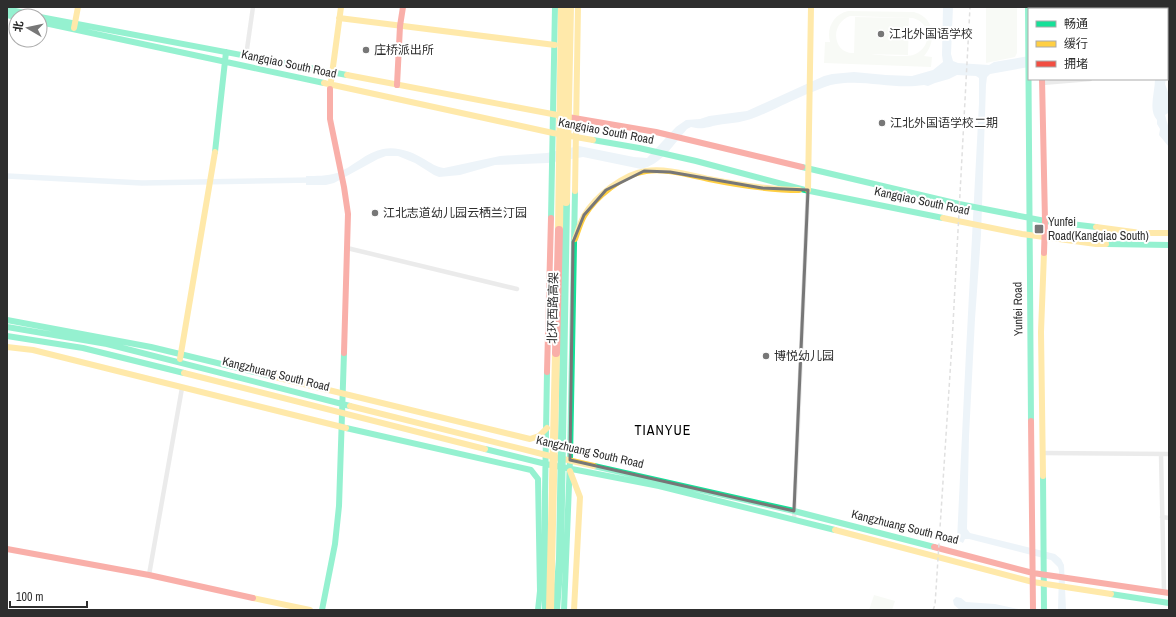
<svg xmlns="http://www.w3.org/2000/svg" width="1176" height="617" viewBox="0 0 1176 617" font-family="'Archivo Narrow','Noto Sans SC',sans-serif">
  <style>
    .green { fill: #f0f4eb; fill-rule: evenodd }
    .water { fill: #d8e6f1 }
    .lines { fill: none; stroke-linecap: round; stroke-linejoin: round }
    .canal { stroke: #d8e6f1; stroke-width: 5.5 }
    .street { stroke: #d3d3d3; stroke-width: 4.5 }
    .fast { stroke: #16e098; stroke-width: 6 }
    .slow { stroke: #ffcf43; stroke-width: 6 }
    .jam { stroke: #f24e42; stroke-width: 6 }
    .rail { stroke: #bababa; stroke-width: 1.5; stroke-dasharray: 4 3; stroke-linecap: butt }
    .fast-bridge { stroke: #16e098; stroke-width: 8 }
    .slow-bridge { stroke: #ffcf43; stroke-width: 8 }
    .jam-bridge { stroke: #f24e42; stroke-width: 8 }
    .marked { fill: none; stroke: #777; stroke-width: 3; stroke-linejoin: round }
    .poi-dot { fill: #777; stroke: #fff; stroke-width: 1.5 }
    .labels { text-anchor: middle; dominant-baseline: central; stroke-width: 4; stroke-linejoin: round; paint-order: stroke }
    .poi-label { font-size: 12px; fill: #2e2e2e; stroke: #fff; text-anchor: start }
    .street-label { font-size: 12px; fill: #2e2e2e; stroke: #fff }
    .quarter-label { font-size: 14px; letter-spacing: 1px; fill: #000; stroke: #fff }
  </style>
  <rect width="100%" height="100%" fill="#fff"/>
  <path class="green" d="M986 7H1017V53L1015 57 986 63Z
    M848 11 914 12C935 17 937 42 924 56L932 57 931 67 824 63 825 42H830C826 28 834 14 848 11ZM850 16 913 18C920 20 926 25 927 33 929 43 922 52 913 55 903 58 875 54 863 54L908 55 909 18 855 17 854 53C833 54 829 24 850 16Z
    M874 595 895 601 892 610H869Z"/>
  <path class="water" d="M943 7H953L951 54 953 61 958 63 989 65 994 62 1029 56V67L990 74 987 77 986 85 981 235 975 319 969 436 967 529 970 533 1055 554 1061 559 1064 565 1066 610H1058L1059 571 1058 567 1051 560 969 539H965L963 543 957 540 966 352 979 103V78L976 76 957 75 949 79 935 83 928 86 924 85C894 90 865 79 836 84 829 85 822 88 815 91 793 99 773 111 751 119 739 123 730 123 718 125 707 127 703 130 691 127L687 129C674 144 661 165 641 169L583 157 548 163 495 165 460 175 439 177 434 175 415 163 398 156H386L378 159 334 183 326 185H306V176C316 176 327 176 337 173 353 167 366 152 383 149 397 146 413 152 424 159 431 163 436 167 444 168L500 156 547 153 579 146 634 157 647 158 676 127 686 120 700 119 709 116 747 111 824 76 832 74 854 72 886 75 912 76 933 70 943 62 942 55Z
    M1155 79H1166L1165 84 1168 92V113L1165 115 1169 129V147L1159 135 1160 129 1157 124V120C1148 110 1155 92 1155 79Z
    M956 597 961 598 966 602 995 604 1023 610H960L954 605 953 600Z"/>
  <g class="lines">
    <path class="canal" d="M7 176 142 183 312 180"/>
    <path class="street" d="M246 56 253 7
      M1167 73H1169
      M1042 83 1090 79
      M347 248 517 289
      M1043 453 1169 454
      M1161 454 1164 592
      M1162 517 1169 518
      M794 519 808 190
      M149 575 182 388"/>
    <path class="fast" d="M1028 7 1031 421
      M7 9 36 16
      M7 15 16 17
      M40 17 347 75
      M40 22 324 83
      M593 140 639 148 696 161 805 190 943 218
      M215 152 226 52
      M802 167 959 204 1045 221 1096 227
      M551 218 555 7
      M1106 244 1169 245
      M7 320 151 347 275 377
      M7 327 107 344 350 406
      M7 336 83 348 184 373
      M346 428 531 470 538 479 540 591 538 610
      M485 449 546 464 659 486 835 530
      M594 466 794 511 934 547
      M1043 476 1044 610
      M1111 594 1169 603
      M322 610 335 544 339 506 344 353
      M545 610V493L547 372
      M564 610 570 460 575 191"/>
    <path class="slow" d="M339 18 555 45
      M74 28 78 7
      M347 75 568 117
      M324 83 553 133 593 140
      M330 89 341 7
      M808 190 811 7
      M575 191 578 7
      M943 218 1022 234 1096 244H1106
      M1096 227 1141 233H1169
      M575 239C578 231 580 223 584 216 595 197 623 174 646 171 666 168 689 175 709 179 739 185 768 190 799 190
      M7 347 33 350 346 428
      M180 359 215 152
      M184 373 485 449
      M275 377 530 439 539 436 547 428
      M350 406 546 455 594 466
      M570 471 580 497 574 610
      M1043 476 1041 332 1044 253
      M835 530 1033 582 1111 594
      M253 598 310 610"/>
    <path class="jam" d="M1041 7V9
      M1042 79 1045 221 1044 253
      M397 85 400 26 403 7
      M330 89V119L344 187 348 214 344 353
      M568 117 656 132 802 167
      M547 372 551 218
      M1031 421 1033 610
      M934 547 1033 573 1169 593
      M7 549 149 575 253 598"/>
    <path class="rail" d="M933 610 935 605 952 343 970 7"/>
    <path class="fast-bridge" d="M556 610 560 559 566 202"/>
    <path class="slow-bridge" d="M566 202 570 7
      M559 230 562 7
      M550 610 556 353"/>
    <path class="jam-bridge" d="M556 353 559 230"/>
  </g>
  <path d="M0 0H1176V617H0ZM644 171 670 172 762 188 808 190 794 511 570 460 573 242 584 215 606 190Z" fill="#fff" fill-opacity=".55" fill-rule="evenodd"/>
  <path class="marked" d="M644 171 670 172 762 188 808 190 794 511 570 460 573 242 584 215 606 190Z"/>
  <g class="poi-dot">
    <circle cx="881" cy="34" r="4"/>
    <circle cx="366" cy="50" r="4"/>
    <circle cx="882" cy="123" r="4"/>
    <circle cx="375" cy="213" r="4"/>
    <rect x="1034" y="224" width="10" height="10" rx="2"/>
    <circle cx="766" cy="356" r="4"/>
  </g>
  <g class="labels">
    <g class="poi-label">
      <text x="889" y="34">江北外国语学校</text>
      <text x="374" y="50">庄桥派出所</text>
      <text x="890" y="123">江北外国语学校二期</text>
      <text x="383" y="213">江北志道幼儿园云栖兰汀园</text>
      <text x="1048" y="222">Yunfei<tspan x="1048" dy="14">Road(Kangqiao South)</tspan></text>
      <text x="774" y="356">博悦幼儿园</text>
    </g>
    <g class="street-label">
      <text transform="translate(289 64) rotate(12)">Kangqiao South Road</text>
      <text transform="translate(606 131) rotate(11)">Kangqiao South Road</text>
      <text transform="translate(922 201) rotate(12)">Kangqiao South Road</text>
      <text transform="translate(553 308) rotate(-89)">北环西路高架</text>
      <text transform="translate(1018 309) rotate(-91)">Yunfei Road</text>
      <text transform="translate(276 374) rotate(14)">Kangzhuang South Road</text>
      <text transform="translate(590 452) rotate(13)">Kangzhuang South Road</text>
      <text transform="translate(905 527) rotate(14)">Kangzhuang South Road</text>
    </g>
    <g class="quarter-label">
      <text x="663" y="430">TIANYUE</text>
    </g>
  </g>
  <rect width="1176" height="617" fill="none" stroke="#2e2e2e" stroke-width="16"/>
  <rect x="1028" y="8" width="140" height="72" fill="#ffffff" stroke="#ababab"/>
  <rect x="1036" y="21" width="20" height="6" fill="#16e098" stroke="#ababab"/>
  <text x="1064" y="28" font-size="12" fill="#2e2e2e">畅通</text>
  <rect x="1036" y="41" width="20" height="6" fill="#ffcf43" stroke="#ababab"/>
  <text x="1064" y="48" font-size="12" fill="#2e2e2e">缓行</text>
  <rect x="1036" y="61" width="20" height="6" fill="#f24e42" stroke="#ababab"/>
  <text x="1064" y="68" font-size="12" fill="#2e2e2e">拥堵</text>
  <g transform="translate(28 28) rotate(279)"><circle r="19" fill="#ffffff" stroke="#ababab"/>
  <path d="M0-3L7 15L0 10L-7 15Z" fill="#777777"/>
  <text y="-6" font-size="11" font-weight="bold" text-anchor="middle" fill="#2e2e2e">北</text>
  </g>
  <path d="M10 601v6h77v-6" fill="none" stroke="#2e2e2e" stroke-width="2"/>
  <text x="16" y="601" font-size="12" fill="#2e2e2e" stroke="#ffffff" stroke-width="3" paint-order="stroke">100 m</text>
</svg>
